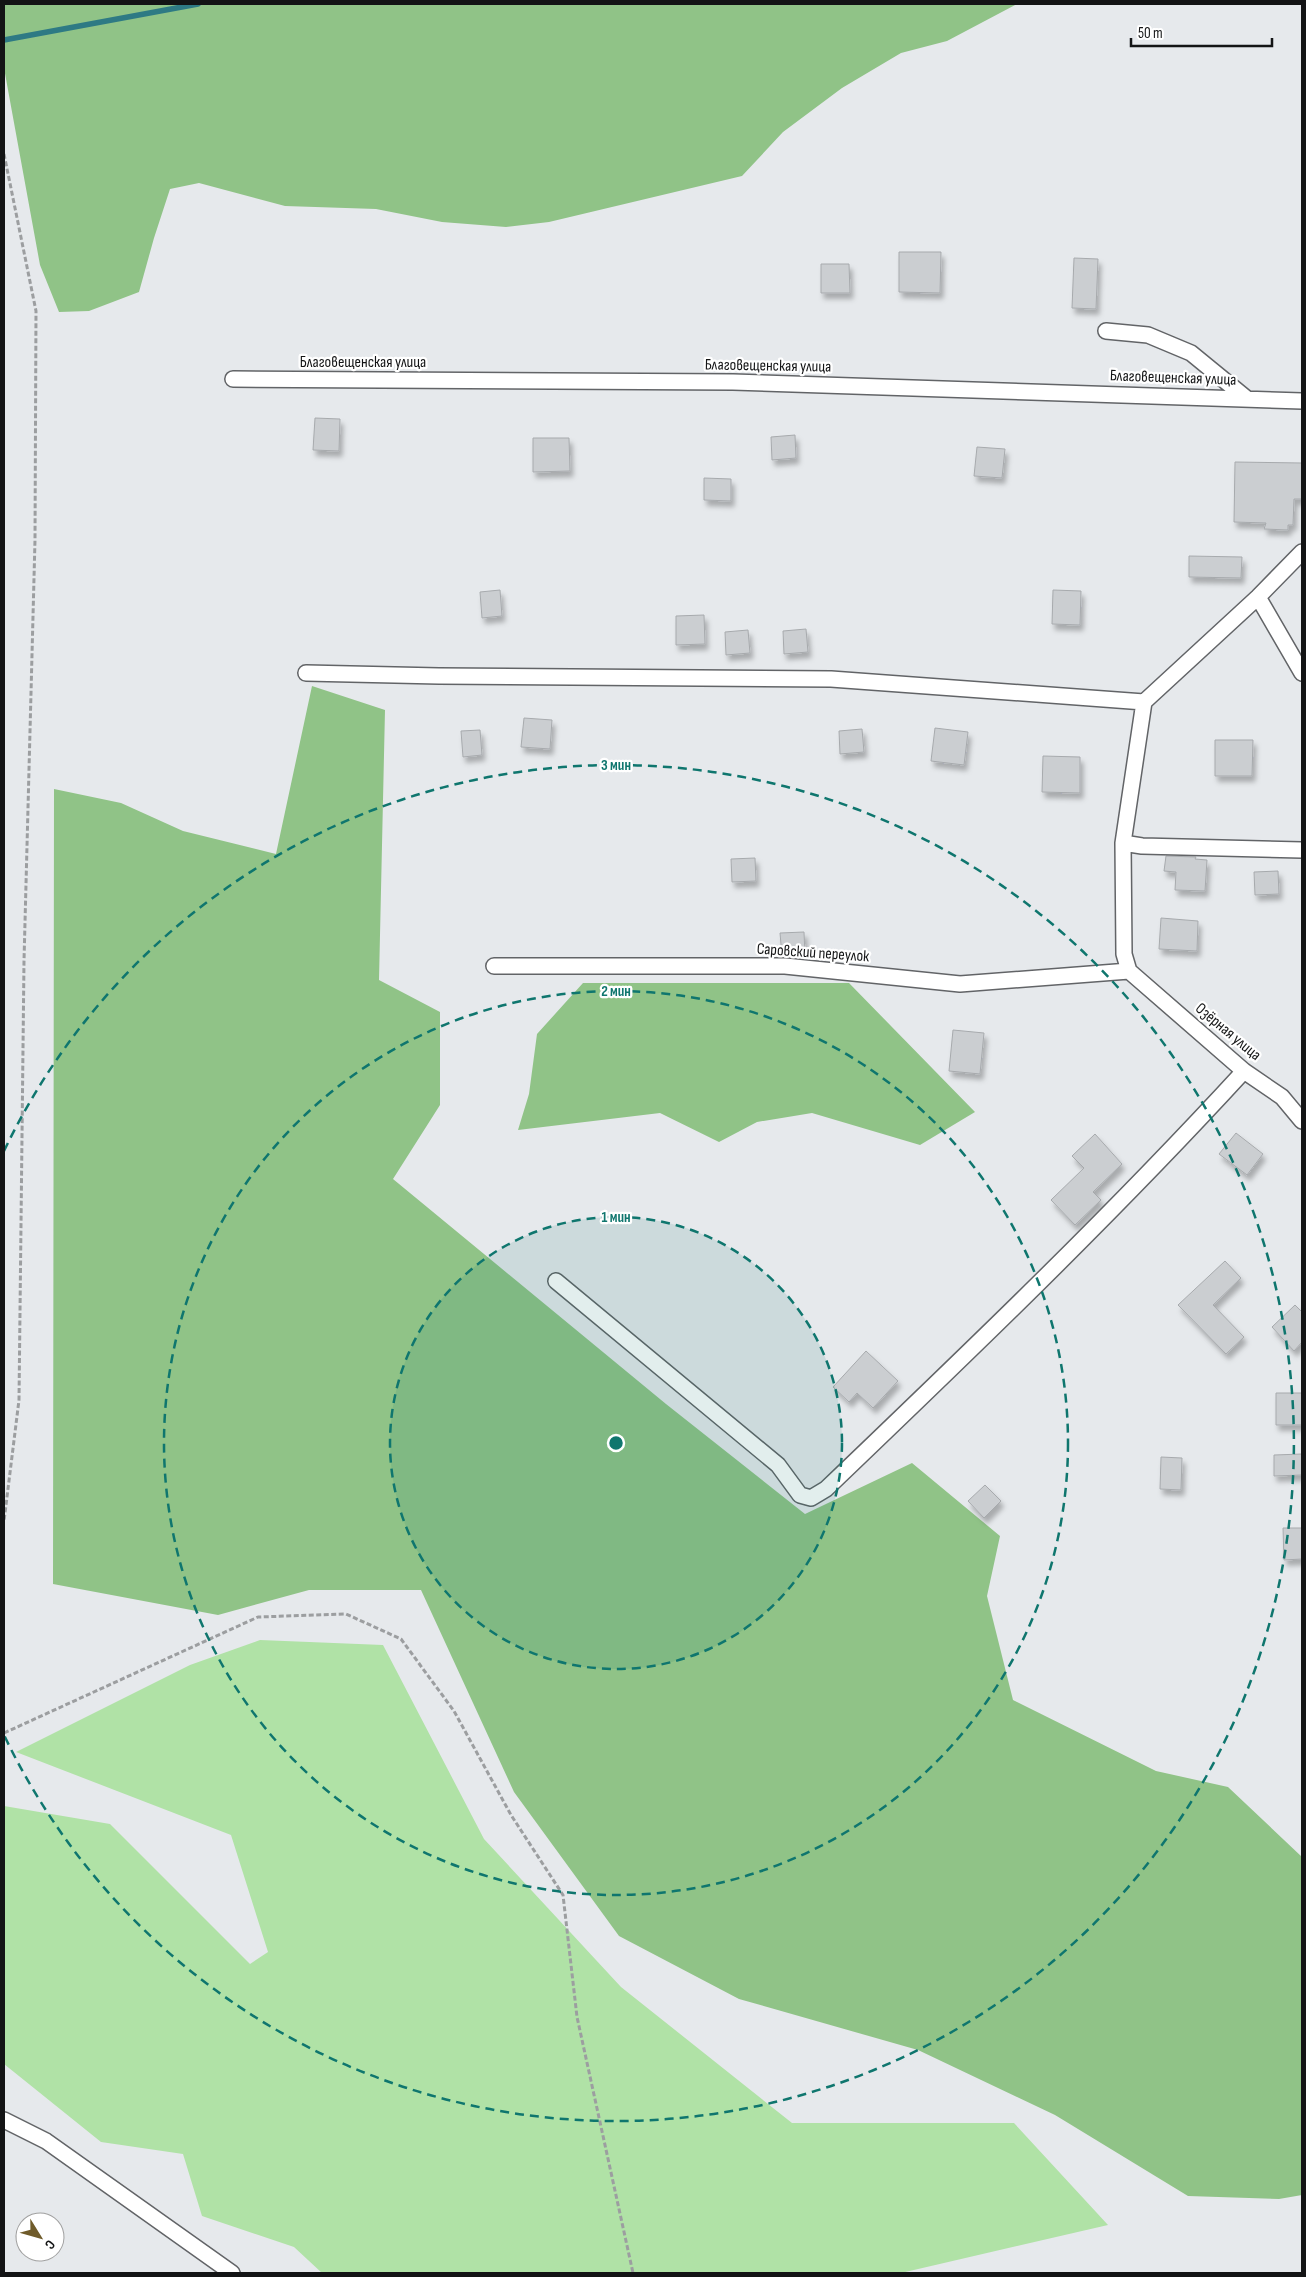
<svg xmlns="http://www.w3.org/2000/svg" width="1306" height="2277" viewBox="0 0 1306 2277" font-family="'Sofia Sans Condensed',sans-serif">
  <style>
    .green { fill: #b0e2a6 }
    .forest { fill: #90c387 }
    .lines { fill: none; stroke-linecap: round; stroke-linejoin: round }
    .stream { stroke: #2e7a84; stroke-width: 5.5 }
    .building { fill: #cbced1; stroke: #a7aaad; filter: url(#shadow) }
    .street-casing { stroke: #626467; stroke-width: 18 }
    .path { stroke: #9c9ea0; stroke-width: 3; stroke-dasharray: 5 2.5; stroke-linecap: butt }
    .street { stroke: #fff; stroke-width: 15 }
    .ring { fill: none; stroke: #0f766e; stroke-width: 2.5; stroke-dasharray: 9 6 }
    .labels { text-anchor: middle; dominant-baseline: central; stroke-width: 4.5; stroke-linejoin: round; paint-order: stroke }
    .street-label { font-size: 16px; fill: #131415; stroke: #fff }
    .centre { fill: #0f766e; stroke: #fff; stroke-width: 2.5 }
    .ring-label { font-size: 15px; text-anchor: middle; font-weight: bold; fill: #0f766e; stroke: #fff; stroke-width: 4.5; stroke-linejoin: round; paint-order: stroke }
  </style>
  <defs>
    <filter id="shadow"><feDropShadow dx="3" dy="5.5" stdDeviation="2.5" flood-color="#0004"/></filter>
  </defs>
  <rect width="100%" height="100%" fill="#e6e9ec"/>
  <path class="green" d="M260 1640 383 1645 484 1839 621 1987 792 2123H1014L1108 2225 901 2273H322L294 2247 202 2216 183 2154 101 2142 4 2064V1806L110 1824 250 1964 268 1952 231 1835 16 1752 190 1665Z"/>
  <path class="forest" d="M4 4H1017L947 41 901 53 842 88 783 132 742 176 549 222 506 227 442 222 376 209 285 206 199 183 170 189 154 238 139 292 89 311 59 312 40 265 4 68Z
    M312 686 385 710 379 980 440 1012V1105L393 1179 666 1404 805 1514 912 1463 1000 1536 987 1596 1013 1700 1156 1771 1228 1787 1302 1857V2195L1279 2199 1188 2196 1055 2115 918 2050 739 1999 619 1936 514 1792 421 1590H309L218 1615 53 1584 54 789 121 803 183 831 276 854Z
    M583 983H849L975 1112 920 1145 812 1113 757 1122 719 1142 660 1113 518 1130 529 1094 537 1034Z"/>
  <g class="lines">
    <path class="stream" d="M4 40 198 4"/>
  </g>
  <path class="building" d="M899 252H941L940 293 899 292Z
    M1074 258 1098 259 1096 309 1072 308Z
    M821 264H849L850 293H821Z
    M315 418 340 419 339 451 313 450Z
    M795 435 796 458 772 460 771 437Z
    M533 438H569L570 471 533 472Z
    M977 447 1005 449 1002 478 974 476Z
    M1235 462 1302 463V499H1294L1293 525H1288V530L1264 529 1266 523 1234 522Z
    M704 478 731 479V501L704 500Z
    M1189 556 1242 557 1241 578 1189 577Z
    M500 590 502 616 482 618 480 592Z
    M1053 590 1081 591 1080 625 1052 624Z
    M704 615 705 644 676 645V616Z
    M806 629 808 652 784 654 783 631Z
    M748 630 750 653 726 655 725 632Z
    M524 718 552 720 550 749 521 747Z
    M935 728 968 732 964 765 931 761Z
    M862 729 864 752 840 754 839 731Z
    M480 730 482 755 463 757 461 731Z
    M1215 740H1253L1252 776H1215Z
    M1043 756 1080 757V793L1042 792Z
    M1166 856 1196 857 1195 859 1207 860 1205 891 1175 890 1176 872 1164 871Z
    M755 858 756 881 732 882 731 859Z
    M1278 871 1279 894 1255 895 1254 872Z
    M1161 918 1198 921 1197 951 1159 949Z
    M804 932 805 955 782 956 780 933Z
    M953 1030 984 1033 980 1074 949 1071Z
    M1236 1133 1263 1154 1247 1175 1219 1154Z
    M1095 1134 1122 1164 1093 1192 1101 1200 1075 1225 1051 1200 1084 1168 1072 1156Z
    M1225 1261 1241 1278 1213 1305 1244 1337 1226 1354 1178 1305Z
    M1295 1305 1302 1312V1342L1294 1351 1272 1327Z
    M866 1351 898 1381 873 1408 857 1393 849 1402 833 1387Z
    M1276 1393H1302V1425H1276Z
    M1302 1454V1475L1274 1476V1455Z
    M1161 1457 1182 1458 1181 1490 1160 1489Z
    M985 1485 1001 1501 984 1518 968 1501Z
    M1283 1528H1302V1559L1284 1560Z"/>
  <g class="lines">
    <g class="street-casing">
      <path id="street" d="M1106 331 1148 335 1191 353 1246 398
        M233 379 733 382 1302 401
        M1258 597 1302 673
        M306 673 439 676 831 679 1144 702
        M1123 843 1142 846 1302 850
        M494 966H785L960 984 1129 971
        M1129 971 1124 954 1123 843 1144 702 1258 597 1302 552
        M1129 971 1244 1071 1282 1097 1302 1121
        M556 1281 778 1465 800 1495 811 1498 826 1489C968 1353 1111 1216 1244 1071
        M4 2120 46 2141 232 2273"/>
    </g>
    <path class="path" d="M4 154 36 311 35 540 24 961 19 1400 4 1521
      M4 1733 258 1617 346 1614 401 1639 454 1711 511 1815 563 1895 577 2017 633 2273"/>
    <use href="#street" class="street"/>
  </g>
  <circle cx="616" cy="1443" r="226" fill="#0f766e" fill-opacity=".12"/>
  <g class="ring">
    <circle cx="616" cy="1443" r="226"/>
    <circle cx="616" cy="1443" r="452"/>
    <path d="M4 1151A678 678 0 1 1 4 1735"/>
  </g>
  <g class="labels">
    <g class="street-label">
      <text x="363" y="362">Благовещенская улица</text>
      <text transform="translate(768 366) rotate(1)">Благовещенская улица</text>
      <text transform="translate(1173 378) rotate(2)">Благовещенская улица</text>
      <text transform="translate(813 953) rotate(4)">Саровский переулок</text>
      <text transform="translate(1228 1032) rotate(40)">Озёрная улица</text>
    </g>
  </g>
  <circle cx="616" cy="1443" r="8" class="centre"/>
  <g class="ring-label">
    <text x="616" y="770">3 мин</text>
    <text x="616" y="996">2 мин</text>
    <text x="616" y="1222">1 мин</text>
  </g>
  <rect width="1306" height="2277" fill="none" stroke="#131415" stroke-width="10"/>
  <g transform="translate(40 2237) rotate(127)"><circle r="24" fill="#ffffff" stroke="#a1a1a1"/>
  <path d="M0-4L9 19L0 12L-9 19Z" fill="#6f5b2a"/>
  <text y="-8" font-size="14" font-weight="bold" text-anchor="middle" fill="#131415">С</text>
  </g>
  <path d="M1131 38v8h141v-8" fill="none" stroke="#131415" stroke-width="2.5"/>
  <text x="1138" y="38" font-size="15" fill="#131415" stroke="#ffffff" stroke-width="4" paint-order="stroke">50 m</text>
</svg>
